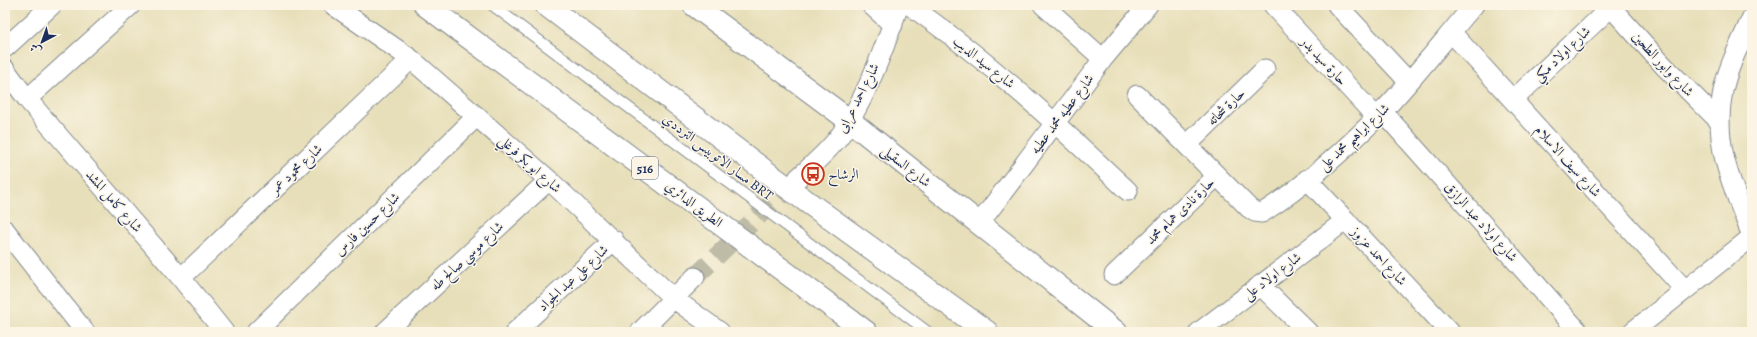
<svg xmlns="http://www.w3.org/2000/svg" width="1757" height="337" viewBox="0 0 1757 337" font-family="Alegreya,Amiri,serif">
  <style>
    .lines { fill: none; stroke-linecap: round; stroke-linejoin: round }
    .minor-tunnel { stroke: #bebca7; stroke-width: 19; stroke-dasharray: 19 10; stroke-linecap: butt }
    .service-casing { stroke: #81878c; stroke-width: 12 }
    .minor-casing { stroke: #81878c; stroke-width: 21 }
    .tertiary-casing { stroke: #81878c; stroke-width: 24 }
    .motorway-casing { stroke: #81878c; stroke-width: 24 }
    .service { stroke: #fff; stroke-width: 10 }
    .minor { stroke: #fff; stroke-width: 19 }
    .tertiary { stroke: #fff; stroke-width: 22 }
    .motorway { stroke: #fff; stroke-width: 22 }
    .labels { text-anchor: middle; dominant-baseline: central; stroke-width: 3; stroke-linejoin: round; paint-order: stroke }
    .shield { fill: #fcf5e5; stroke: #5e6a86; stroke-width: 1 }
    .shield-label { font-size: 13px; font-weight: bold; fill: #1b2f5e }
    .street-label { font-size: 14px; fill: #1b2f5e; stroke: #fcf5e5 }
    .poi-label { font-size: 14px; fill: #1b2f5e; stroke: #fcf5e5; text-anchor: start }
  </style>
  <rect width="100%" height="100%" fill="#fcf5e5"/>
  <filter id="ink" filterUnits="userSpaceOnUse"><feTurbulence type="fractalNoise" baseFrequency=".025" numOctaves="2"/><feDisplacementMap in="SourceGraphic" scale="8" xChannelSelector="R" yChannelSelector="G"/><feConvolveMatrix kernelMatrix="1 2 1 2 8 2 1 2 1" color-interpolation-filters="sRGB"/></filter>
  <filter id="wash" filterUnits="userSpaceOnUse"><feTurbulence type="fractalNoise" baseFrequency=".012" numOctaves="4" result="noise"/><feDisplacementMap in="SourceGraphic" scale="16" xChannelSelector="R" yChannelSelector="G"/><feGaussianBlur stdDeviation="0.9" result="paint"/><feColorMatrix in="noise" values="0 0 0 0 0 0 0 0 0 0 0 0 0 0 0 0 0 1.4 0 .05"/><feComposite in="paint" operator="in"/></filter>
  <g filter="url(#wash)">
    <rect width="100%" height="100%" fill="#e7dfb9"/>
  </g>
  <g filter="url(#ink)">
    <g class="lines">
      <path class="minor-tunnel" d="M695 277 798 178"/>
      <g class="service-casing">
        <path id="service" d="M492 5 928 332"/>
      </g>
      <g class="minor-casing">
        <path id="minor" d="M333 5 411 59 549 180 673 298 720 332
          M871 5 893 25
          M909 5C988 60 1058 125 1128 191
          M1043 5 1103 59
          M1273 5 1376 117
          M1337 5 1409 82
          M1609 5 1664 66 1719 121
          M1752 17C1742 40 1728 66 1723 91 1712 145 1733 187 1752 236
          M1451 32 1685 290
          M5 48 52 5
          M5 69 27 99 181 278 224 332
          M1137 95 1249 208 1255 212 1262 213C1306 185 1347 148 1383 111 1415 77 1444 40 1474 5
          M27 99 131 5
          M1513 100 1611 7
          M1382 111 1579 332
          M1187 145 1265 69
          M798 178C813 164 829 151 841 134 865 101 886 44 899 5
          M1307 179 1450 332
          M979 224 1103 59 1148 5
          M5 230 85 332
          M1114 275 1217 176
          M181 278 411 59
          M1260 285 1308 332
          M256 332 477 116
          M385 332 549 180
          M515 332 614 240
          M640 332 695 277
          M1199 332 1346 220
          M1632 332 1752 237"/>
      </g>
      <g class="tertiary-casing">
        <path id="tertiary" d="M694 5 850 121 1116 332"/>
      </g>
      <g class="motorway-casing">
        <path id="motorway" d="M425 5 866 332
          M546 5 773 177 987 332"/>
      </g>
      <use href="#service" class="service"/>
      <use href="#minor" class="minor"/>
      <use href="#tertiary" class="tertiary"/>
      <use href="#motorway" class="motorway"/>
    </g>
  </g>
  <defs>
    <g id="bus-ring" transform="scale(1.15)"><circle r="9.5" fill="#fcf5e5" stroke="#c8321e" stroke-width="1.5"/><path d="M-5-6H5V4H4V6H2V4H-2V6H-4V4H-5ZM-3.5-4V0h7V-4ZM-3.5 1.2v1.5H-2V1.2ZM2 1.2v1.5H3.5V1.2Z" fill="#c8321e"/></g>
  </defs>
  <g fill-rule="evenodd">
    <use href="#bus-ring" x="813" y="174"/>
  </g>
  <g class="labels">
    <rect class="shield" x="632" y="157" width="26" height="22" rx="3"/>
    <g class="shield-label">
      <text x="645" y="168">516</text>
    </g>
    <g class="street-label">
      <text transform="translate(1562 54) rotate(-44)">شارع اولاد مكي</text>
      <text transform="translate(1324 61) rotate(47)">حارة سيد بدر</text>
      <text transform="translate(984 62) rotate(39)">شارع سيد الديب</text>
      <text transform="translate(1663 64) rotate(47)">شارع وابور الطحين</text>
      <text transform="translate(858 98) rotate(-63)">شارع احمد عرابى</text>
      <text transform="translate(1226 107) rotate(-44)">حارة شحاته</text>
      <text transform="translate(1062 114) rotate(-53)">شارع عطيه محمد عطيه</text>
      <text transform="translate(1354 137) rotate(-43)">شارع ابراهيم محمد على</text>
      <text transform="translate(718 157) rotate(37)">مسار الاتوبيس الترددي BRT</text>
      <text transform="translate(1568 161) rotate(48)">شارع سيف الاسلام</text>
      <text transform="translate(530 164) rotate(42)">شارع ابو بكر فرغلي</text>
      <text transform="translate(906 166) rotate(38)">شارع السقيلى</text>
      <text transform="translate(296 169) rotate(-43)">شارع محمود عمر</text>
      <text transform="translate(114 201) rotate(49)">شارع كامل المشد</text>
      <text transform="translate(694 204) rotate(37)">الطريق الدائري</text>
      <text transform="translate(1180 211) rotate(-44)">حارة نادى همام محمد</text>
      <text transform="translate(1481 222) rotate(48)">شارع اولاد عبد الرازق</text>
      <text transform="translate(367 224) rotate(-44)">شارع حسين فارس</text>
      <text transform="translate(467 256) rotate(-43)">شارع موسي صالح طه</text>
      <text transform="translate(1379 256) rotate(47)">شارع احمد عزوز</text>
      <text transform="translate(1272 276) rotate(-37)">شارع اولاد على</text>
      <text transform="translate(573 278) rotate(-43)">شارع على عبد الجواد</text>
    </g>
    <g class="poi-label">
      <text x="828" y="174">الرشاح</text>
    </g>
  </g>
  <rect width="1757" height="337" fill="none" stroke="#fcf5e5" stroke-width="20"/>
  <g transform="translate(42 42) rotate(221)" stroke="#fcf5e5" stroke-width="3" paint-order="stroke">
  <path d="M0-3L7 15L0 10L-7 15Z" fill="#1b2f5e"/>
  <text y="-6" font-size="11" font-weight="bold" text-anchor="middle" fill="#1b2f5e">ش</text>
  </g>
</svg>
